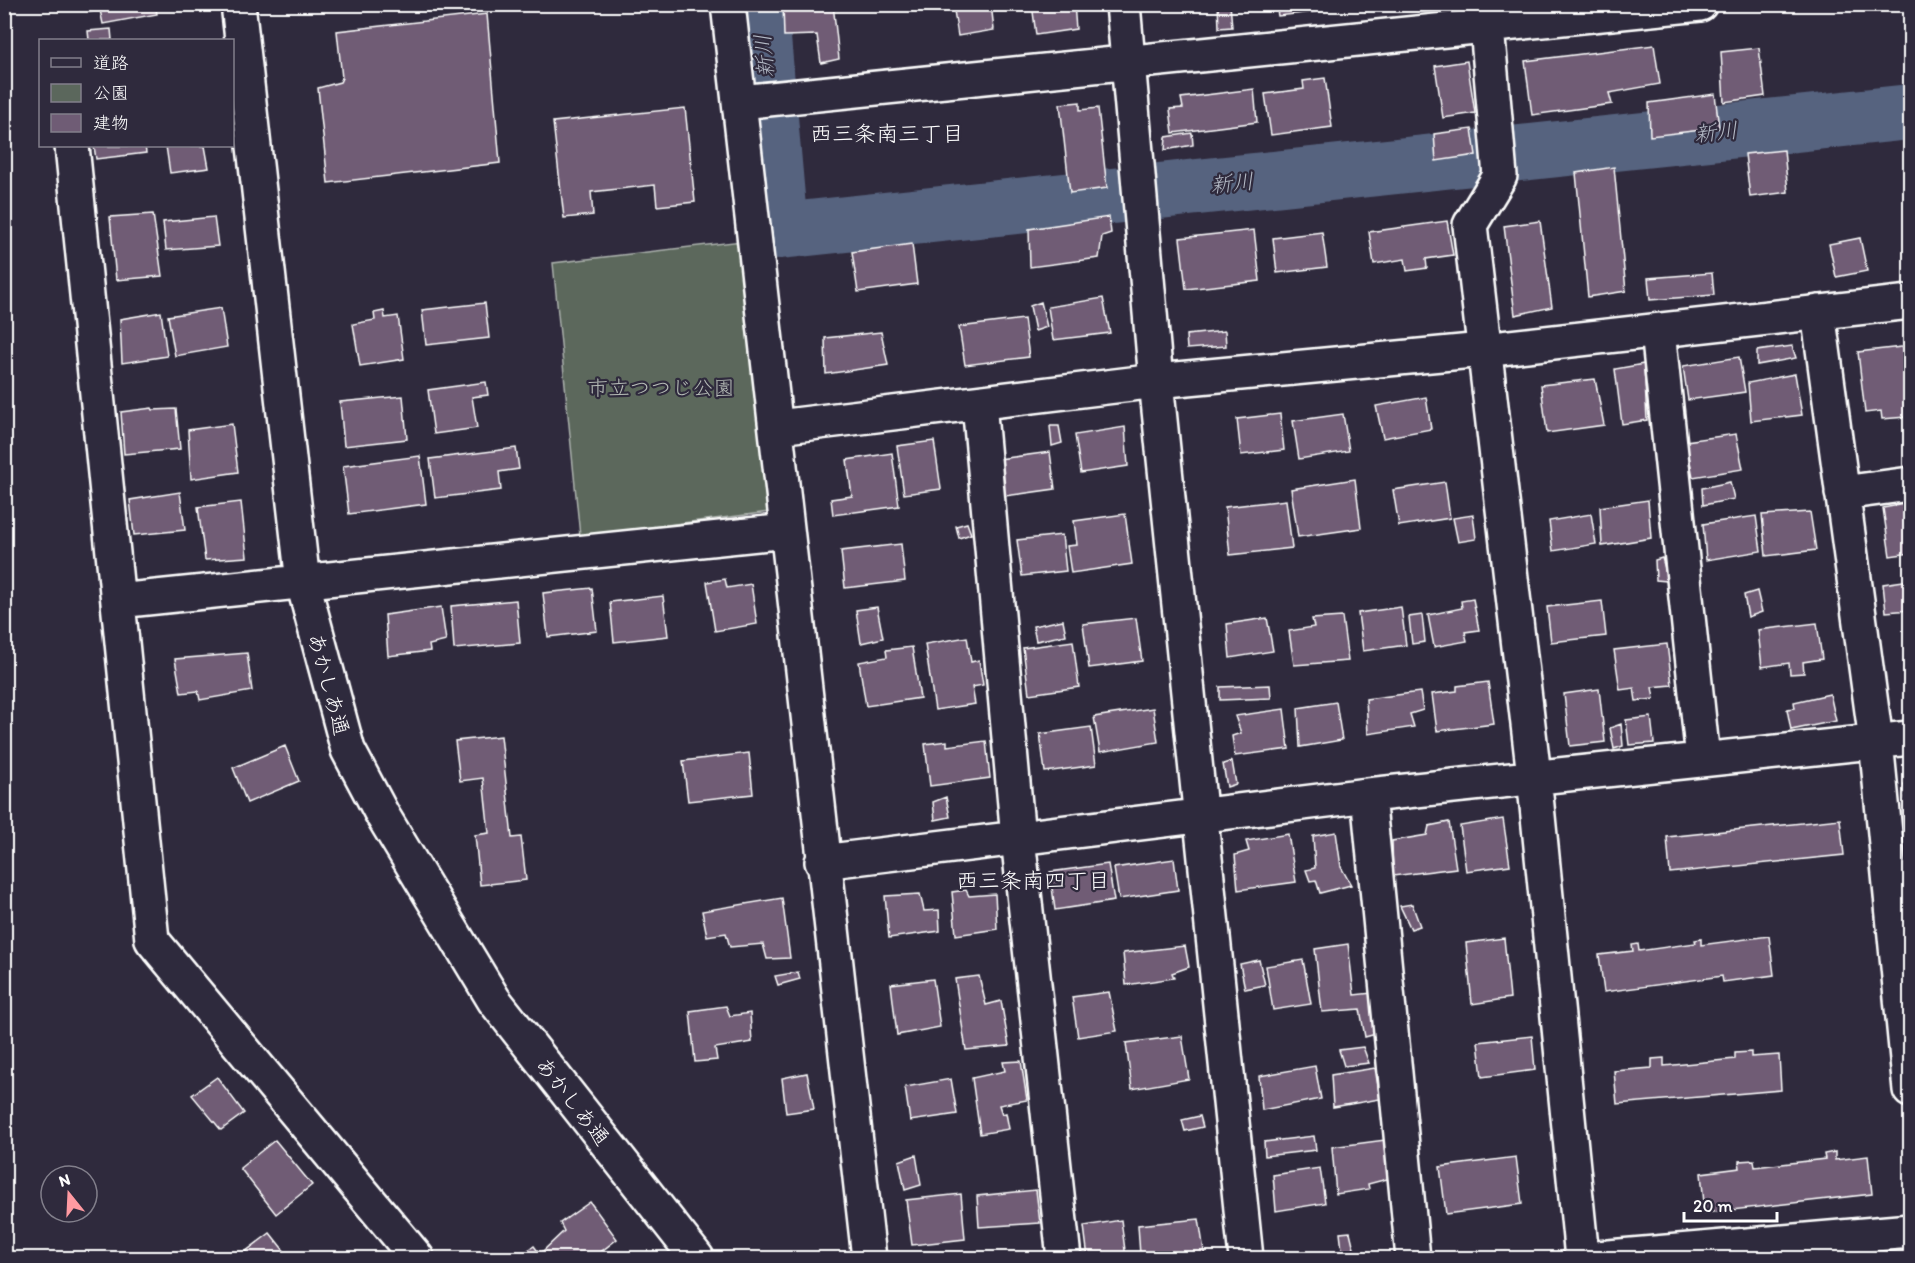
<svg xmlns="http://www.w3.org/2000/svg" width="1915" height="1263" viewBox="0 0 1915 1263" font-family="Itim,'Klee One',sans-serif">
  <style>
    .green { fill: #5b675c; stroke: #adb3ae; stroke-width: 1.5 }
    .lines { fill: none; stroke-linecap: round; stroke-linejoin: round }
    .river { stroke: #56637f; stroke-width: 56 }
    .building { fill: #6f5c75; stroke: #fff; stroke-width: 1.5 }
    .minor-casing { stroke: #fff; stroke-width: 38 }
    .minor { stroke: #2f2a3d; stroke-width: 33 }
    .labels { text-anchor: middle; dominant-baseline: central; stroke-width: 4.5; stroke-linejoin: round; paint-order: stroke }
    .park-label { font-size: 21px; fill: #b5bbb6; stroke: #2f2a3d }
    .street-label { font-size: 21px; fill: #fff; stroke: #2f2a3d }
    .water-label { font-size: 22px; font-style: italic; fill: #b3b9c5; stroke: #2f2a3d }
    .neighbourhood-label { font-size: 22px; fill: #fff; stroke: #2f2a3d }
  </style>
  <rect width="100%" height="100%" fill="#2f2a3d"/>
  <filter id="ink" filterUnits="userSpaceOnUse"><feTurbulence type="fractalNoise" baseFrequency=".0167" numOctaves="2"/><feDisplacementMap in="SourceGraphic" scale="12" xChannelSelector="R" yChannelSelector="G"/><feConvolveMatrix kernelMatrix="1 2 1 2 8 2 1 2 1" color-interpolation-filters="sRGB"/></filter>
  <g filter="url(#ink)">
    <path class="green" d="M742 241 769 512 580 536 553 263Z"/>
    <g class="lines">
      <path class="river" d="M760 4 780 231 1910 112"/>
    </g>
    <path class="building" d="M88 4H155L157 14 103 24 100 10 89 12Z
      M783 4H833L839 59 821 63 817 35 784 36Z
      M953 4H991L994 30 958 36Z
      M1032 4H1074L1076 29 1036 35Z
      M1218 4H1230L1232 27 1219 28Z
      M1276 4H1320L1321 11 1278 16Z
      M487 14 500 163 328 183 318 88 340 82 342 78 337 31Z
      M111 29 112 40H89L88 31Z
      M1654 45 1660 84 1609 93 1612 104 1532 115 1525 61Z
      M1759 48 1765 96 1724 102 1721 52Z
      M1467 61 1475 113 1443 118 1435 66Z
      M1325 78 1332 127 1271 135 1265 94 1304 89 1303 81Z
      M1254 89 1257 122 1173 133 1170 109 1183 108 1181 98Z
      M1715 94 1719 128 1650 136 1649 103Z
      M1080 102V110L1098 108 1107 188 1070 193 1060 104Z
      M685 108 695 202 657 206 655 185 591 192 593 215 564 218 553 122Z
      M1472 129 1476 155 1436 161 1434 134Z
      M1192 133 1193 145 1165 150 1166 137Z
      M94 146H145L146 153 96 159Z
      M166 146H205L209 168 170 173Z
      M1784 150 1788 192 1750 197 1745 154Z
      M1614 167 1626 291 1588 297 1576 173Z
      M153 214 162 276 116 280 110 217Z
      M214 217 218 246 166 250 163 222Z
      M1109 217 1111 233 1102 236 1099 258 1030 267 1029 229Z
      M1447 221 1453 255 1426 259 1427 268 1407 271 1405 259 1374 264 1369 232Z
      M1540 221 1552 307 1515 315 1504 226Z
      M1254 230 1260 281 1186 289 1180 238Z
      M1322 232 1327 267 1277 273 1273 238Z
      M1860 238 1867 271 1836 277 1829 244Z
      M912 244 917 284 858 292 852 252Z
      M1712 273 1714 295 1650 300 1648 278Z
      M1103 298 1110 333 1053 340 1048 307Z
      M1041 302 1047 327 1035 331 1030 306Z
      M485 303 489 338 426 345 422 310Z
      M221 308 227 347 175 356 168 316Z
      M384 311 385 318 398 316 404 359 360 366 353 324 375 320 374 313Z
      M161 312 167 356 122 363 120 319Z
      M1024 319 1029 357 965 365 959 327Z
      M1225 331 1226 346 1187 349 1186 335Z
      M881 332 888 365 826 374 825 338Z
      M1792 346 1796 358 1757 365V351Z
      M1910 346V410H1905L1906 417 1882 419 1881 411 1865 413 1858 352Z
      M1739 357 1745 392 1688 400 1683 366Z
      M1644 364 1647 420 1622 424 1615 369Z
      M1795 374 1802 415 1751 421 1748 383Z
      M1595 379 1604 425 1547 433 1541 385Z
      M486 382 488 395 472 397 477 428 434 434 428 390Z
      M403 396 407 439 344 446 340 402Z
      M1426 397 1431 429 1383 438 1376 406Z
      M152 408 153 410 176 409 180 449 124 454 121 412Z
      M1280 414 1284 450 1241 455 1237 419Z
      M1343 414 1349 451 1299 459 1293 421Z
      M232 424 238 472 191 479 188 430Z
      M1050 426H1059L1062 443 1052 446Z
      M1125 427 1128 466 1081 473 1075 435Z
      M1736 434 1743 469 1693 477 1686 441Z
      M934 441 941 489 904 494 897 446Z
      M516 448 519 469 499 472 501 490 435 498 430 459Z
      M1050 452 1055 489 1005 496 999 459Z
      M892 453 899 506 833 515 831 499 852 496 847 460Z
      M420 456 426 504 349 514 343 466Z
      M1355 479 1361 528 1298 537 1291 489Z
      M1445 482 1450 518 1399 526 1393 490Z
      M1730 482 1734 499 1703 505 1702 488Z
      M180 492 185 530 134 535 130 500Z
      M1286 500 1292 548 1230 555 1225 507Z
      M1648 500 1651 538 1602 546 1600 507Z
      M241 502 247 557 205 560 198 507Z
      M1910 503V553L1890 556 1883 508Z
      M1810 512 1816 550 1766 556 1762 515Z
      M1125 514 1132 564 1071 573 1067 546 1077 545 1074 521Z
      M1591 514 1596 544 1553 551 1549 521Z
      M1473 515 1476 539 1458 542 1453 518Z
      M1756 516 1761 551 1706 560 1703 524Z
      M967 523 971 534 959 538 956 526Z
      M1062 535 1066 571 1022 576 1017 540Z
      M901 544 905 581 845 588 841 551Z
      M1662 558 1668 579 1667 581 1656 580 1655 560Z
      M725 579 727 588 751 584 757 624 715 631 707 582Z
      M1910 580V610L1886 612 1883 584Z
      M592 588 597 631 548 637 543 593Z
      M1757 591 1762 612 1748 617 1744 595Z
      M663 596 668 636 614 642 610 602Z
      M1473 599 1479 630 1465 632 1467 641 1434 647 1428 615 1462 608 1461 601Z
      M516 600 520 643 454 649 451 606Z
      M1602 601 1606 636 1551 642 1547 607Z
      M441 607 446 641 429 645 430 651 388 656 385 615Z
      M877 607 883 638 861 643 856 610Z
      M1401 607 1406 645 1363 651 1358 613Z
      M1422 615 1425 642 1412 644 1409 617Z
      M1342 617 1348 661 1294 665 1289 631 1314 627 1312 619Z
      M1136 618 1142 661 1089 668 1083 624Z
      M1267 618 1273 651 1230 658 1227 624Z
      M1063 620 1066 635 1036 641 1033 626Z
      M1817 623 1822 659 1803 662 1804 673 1790 674 1789 663 1762 667 1758 630Z
      M967 637 971 662 979 660 983 685 972 687 975 704 935 710 925 644Z
      M1073 641 1079 687 1029 694 1023 648Z
      M1667 644 1672 685 1652 687 1654 699 1636 701 1634 688 1620 690 1614 650Z
      M912 647 920 698 866 706 859 662 887 657 886 650Z
      M247 653 252 691 200 700 198 691 181 693 175 659Z
      M1488 682 1494 724 1437 731 1432 694 1457 691V686Z
      M1270 685 1271 698 1220 700V687Z
      M1599 689 1605 742 1570 746 1564 694Z
      M1420 692 1423 710 1410 714 1414 727 1368 734 1366 699Z
      M1830 694 1836 721 1791 730 1787 709 1795 708 1794 702Z
      M1336 702 1342 740 1300 747 1298 708Z
      M1153 708 1158 742 1100 752 1094 717Z
      M1284 709 1289 749 1235 756 1232 736 1241 733 1235 716Z
      M1651 717 1654 743 1629 745 1626 720Z
      M1621 724 1623 746 1614 749 1610 728Z
      M1091 727 1096 765 1045 772 1040 734Z
      M501 736 512 838 521 837 526 880 480 885 475 835 489 833 483 778 460 781 455 741Z
      M947 741V746L986 741 990 778 930 786 925 744Z
      M285 746 299 781 247 803 233 768Z
      M749 753 753 794 688 801 683 761Z
      M1232 761 1236 784 1227 787 1223 764Z
      M1910 783V817H1909L1904 784Z
      M946 797 950 817 935 820 933 802Z
      M1503 819 1510 865 1466 871 1460 826Z
      M1840 819 1844 855 1670 873 1667 837Z
      M1449 822 1456 868 1393 876 1392 841 1427 835 1429 826Z
      M1336 832 1341 867 1351 885 1320 893 1316 880 1310 881 1306 870 1315 868 1313 836Z
      M1288 834 1296 882 1238 890 1235 855 1249 851 1246 841Z
      M1174 859 1178 890 1119 899 1114 868Z
      M1108 864 1114 901 1055 910 1050 872Z
      M966 890 969 896 995 894 997 929 956 935 952 892Z
      M920 894 924 911 939 910 940 931 889 938 885 896Z
      M782 898 790 958 767 959 763 944 730 947 726 933 707 936 702 911Z
      M1412 904 1420 926 1411 929 1400 906Z
      M1769 936 1774 975 1723 982 1722 976 1604 992 1599 955 1633 951 1632 945 1638 944 1639 951 1696 943 1695 940 1701 939V945Z
      M1504 938 1510 998 1472 1004 1466 943Z
      M1348 944 1354 995 1372 993 1376 1034 1365 1037 1360 1009 1322 1012 1315 949Z
      M1185 946 1189 967 1172 973 1174 978 1126 985 1123 953Z
      M1259 960 1265 985 1245 989 1240 964Z
      M1303 960 1311 1004 1273 1010 1266 966Z
      M798 972 800 979 778 985 775 976Z
      M979 976 986 1005 1001 1001 1009 1046 966 1050 955 979Z
      M933 979 940 1027 897 1035 891 984Z
      M1109 992 1117 1031 1078 1037 1072 997Z
      M726 1006 730 1016 750 1013 752 1042 715 1048 717 1060 695 1062 690 1011Z
      M1182 1036 1189 1079 1132 1089 1126 1043Z
      M1532 1036 1535 1070 1482 1077 1478 1042Z
      M1363 1047 1369 1063 1344 1066 1339 1050Z
      M1751 1052V1057L1779 1055 1781 1090 1617 1104 1614 1071 1652 1068V1059L1664 1058V1066L1735 1059V1053Z
      M1021 1061 1027 1100 999 1105 1002 1114 1006 1113 1009 1129 980 1134 972 1078 1005 1071 1003 1062Z
      M1315 1066 1321 1099 1262 1110 1259 1076Z
      M1375 1068 1380 1099 1333 1107 1331 1075Z
      M807 1073 814 1109 786 1113 782 1078Z
      M217 1077 244 1113 221 1130 192 1095Z
      M951 1079 957 1114 910 1121 905 1087Z
      M1200 1116 1203 1127 1185 1131 1182 1120Z
      M1314 1136 1316 1150 1265 1156 1264 1142Z
      M275 1140 312 1185 276 1214 240 1168Z
      M1385 1140 1391 1178 1368 1184 1369 1189 1336 1194 1332 1147Z
      M1835 1152V1160L1868 1156 1872 1194 1705 1213 1701 1173 1740 1168 1739 1161 1754 1160 1755 1167 1825 1159 1824 1154Z
      M916 1155 921 1185 905 1190 899 1161Z
      M1516 1157 1522 1204 1446 1214 1440 1167Z
      M1320 1168 1325 1203 1276 1211 1273 1175Z
      M1036 1190 1040 1223 979 1227 977 1196Z
      M961 1194 965 1239 912 1245 906 1200Z
      M590 1202 617 1239 593 1258H550L543 1251 564 1231 560 1223Z
      M1199 1219 1205 1258H1189L1188 1256 1155 1258 1153 1253 1140 1255 1138 1225Z
      M1121 1220 1126 1258H1088L1084 1226Z
      M1350 1232 1356 1257 1343 1258 1340 1233Z
      M270 1233 289 1257 287 1258H237Z
      M534 1246 543 1258H517Z"/>
    <g class="lines">
      <g class="minor-casing">
        <path id="minor" d="M238 4 303 583 348 750 383 816 494 1000 697 1258
          M728 4C776 422 820 841 869 1258
          M1123 4 1156 381 1246 1258
          M1485 4 1500 176 1470 225 1534 776 1582 1258
          M740 102 1700 4
          M72 146 152 940 417 1258
          M1818 312 1876 741 1910 1090
          M1658 331 1703 759
          M979 403 1018 838 1064 1258
          M778 427 1156 381 1483 350 1910 302
          M1842 493 1910 484
          M118 601 787 531
          M1368 795 1910 738
          M822 862 1368 795 1413 1258
          M1597 1258 1910 1231"/>
      </g>
      <use href="#minor" class="minor"/>
    </g>
  </g>
  <g class="labels">
    <g class="park-label">
      <text x="661" y="387">市立つつじ公園</text>
    </g>
    <g class="street-label">
      <text transform="translate(329 684) rotate(75)">あかしあ通</text>
      <text transform="translate(573 1101) rotate(52)">あかしあ通</text>
    </g>
    <g class="water-label">
      <text transform="translate(764 56) rotate(-95)">新川</text>
      <text transform="translate(1716 132) rotate(-6)">新川</text>
      <text transform="translate(1232 183) rotate(-6)">新川</text>
    </g>
    <g class="neighbourhood-label">
      <text x="887" y="133">西三条南三丁目</text>
      <text x="1033" y="880">西三条南四丁目</text>
    </g>
  </g>
  <rect width="1915" height="1263" fill="none" stroke="#2f2a3d" stroke-width="24"/>
  <rect x="12" y="12" width="1891" height="1239" fill="none" stroke="#fff" stroke-width="2" filter="url(#ink)"/>
  <rect x="39" y="39" width="195" height="108" fill="#2f2a3d" stroke="#827f8b" stroke-width="1.5"/>
  <rect x="51" y="58" width="30" height="9" fill="#2f2a3d" stroke="#827f8b" stroke-width="1.5"/>
  <text x="93" y="69" font-size="18" fill="#ffffff">道路</text>
  <rect x="51" y="84" width="30" height="18" fill="#5b675c" stroke="#827f8b" stroke-width="1.5"/>
  <text x="93" y="99" font-size="18" fill="#ffffff">公園</text>
  <rect x="51" y="114" width="30" height="18" fill="#6f5c75" stroke="#827f8b" stroke-width="1.5"/>
  <text x="93" y="129" font-size="18" fill="#ffffff">建物</text>
  <g transform="translate(69 1194) rotate(342)"><circle r="28" fill="#2f2a3d" stroke="#827f8b" stroke-width="1.5"/>
  <path d="M0-4.5L10 22L0 15L-10 22Z" fill="#ff9aa2"/>
  <text y="-9" font-size="16" font-weight="bold" text-anchor="middle" fill="#ffffff">N</text>
  </g>
  <path d="M1684 1212v9h93v-9" fill="none" stroke="#ffffff" stroke-width="3"/>
  <text x="1693" y="1212" font-size="18" fill="#ffffff" stroke="#2f2a3d" stroke-width="4.5" paint-order="stroke">20 m</text>
</svg>
